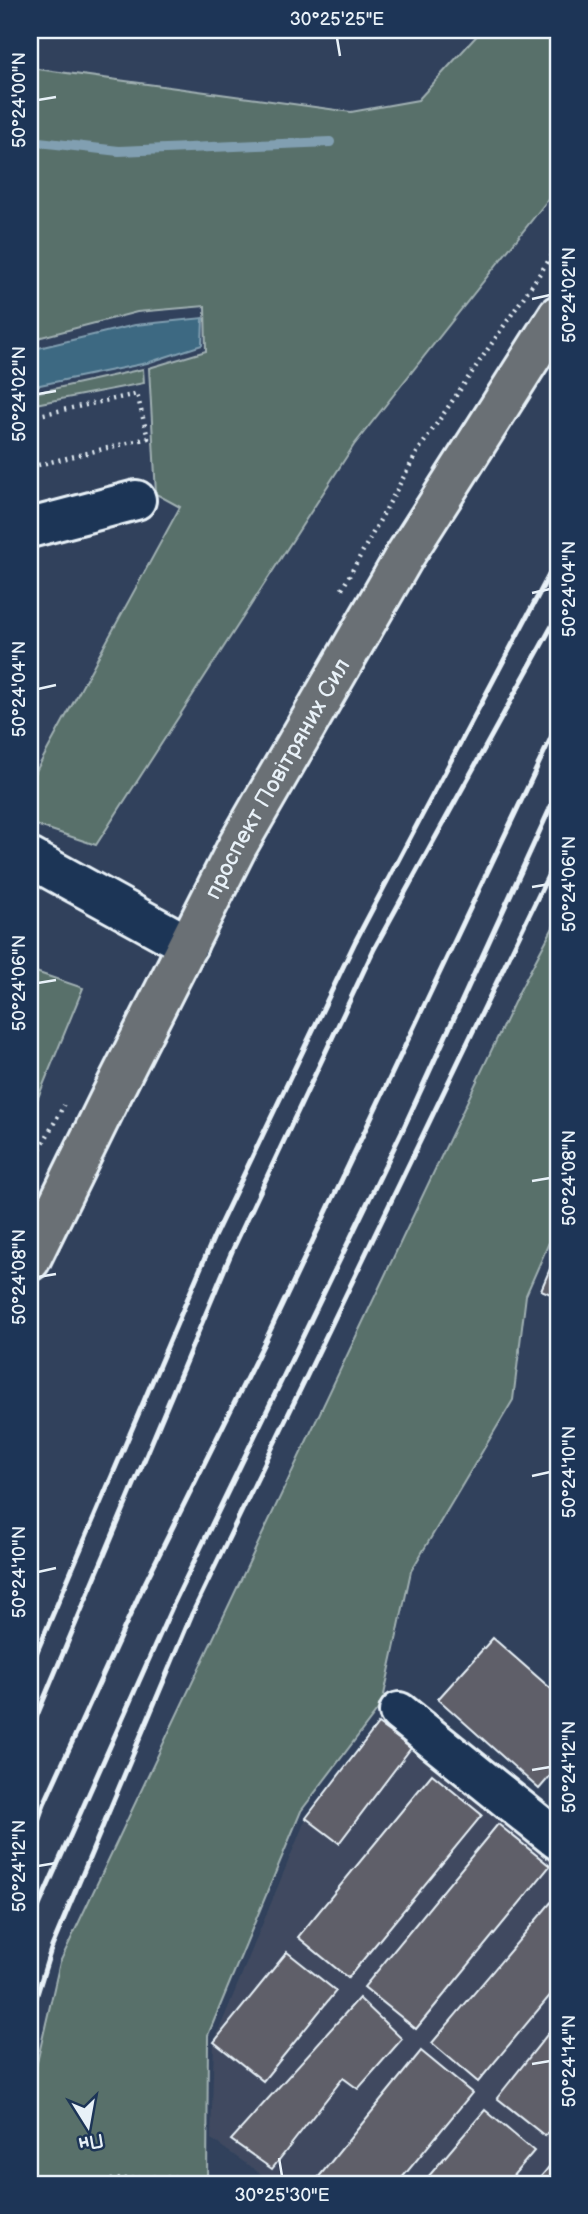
<svg xmlns="http://www.w3.org/2000/svg" width="588" height="2214" viewBox="0 0 588 2214" font-family="'Balsamiq Sans',sans-serif">
  <style>
    .built { fill: #3f4a60 }
    .green { fill: #586f6b; stroke: #a0b0b2; stroke-width: 2 }
    .water { fill: #3d6982; stroke: #819fb1; stroke-width: 2 }
    .lines { fill: none; stroke-linecap: round; stroke-linejoin: round }
    .stream { stroke: #819fb1; stroke-width: 10 }
    .building { fill: #5f5e69; stroke: #e8f1f8; stroke-width: 2 }
    .minor-casing { stroke: #e8f1f8; stroke-width: 44 }
    .major-casing { stroke: #e8f1f8; stroke-width: 44 }
    .path { stroke: #e8f1f8; stroke-width: 4.5; stroke-dasharray: 2 5; stroke-linecap: butt }
    .minor { stroke: #1d3557; stroke-width: 38 }
    .major { stroke: #6a7074; stroke-width: 38 }
    .rail { stroke: #e8f1f8; stroke-width: 5 }
    .ticks { fill: none; stroke: #e8f1f8; stroke-width: 2.5 }
    .labels { text-anchor: middle; dominant-baseline: central; stroke-width: 7; stroke-linejoin: round; paint-order: stroke }
    .street-label { font-size: 23px; fill: #e8f1f8; stroke: #1d3557 }
    .neatline { fill: none; stroke: #e8f1f8; stroke-width: 2.5 }
    .ticks-label { font-size: 18px; text-anchor: middle; fill: #e8f1f8 }
  </style>
  <rect width="100%" height="100%" fill="#31415c"/>
  <filter id="ink" filterUnits="userSpaceOnUse"><feTurbulence type="fractalNoise" baseFrequency=".0143" numOctaves="2"/><feDisplacementMap in="SourceGraphic" scale="14" xChannelSelector="R" yChannelSelector="G"/><feConvolveMatrix kernelMatrix="1 2 1 2 8 2 1 2 1" color-interpolation-filters="sRGB"/></filter>
  <g filter="url(#ink)">
    <path class="built" d="M378 1724 558 1867V2184H275L211 2139 214 2042 306 1818Z"/>
    <path class="green" d="M482 30H558V187L354 445 96 845 30 823V782L180 507 156 494 149 368 206 351 205 306 137 312 30 340V68L351 112 418 100Z
      M143 369 144 383 30 405V394Z
      M558 918V1222L526 1295 513 1400 411 1571 382 1704 301 1811 208 2035 207 2184H30V2093L60 1962 519 992Z
      M30 970 83 988 30 1117Z"/>
    <path class="water" d="M203 318 202 345 147 363 30 387V350L135 325Z"/>
    <g class="lines">
      <path class="stream" d="M30 141 119 151 330 142"/>
    </g>
    <path class="building" d="M558 1250V1297L541 1290Z
      M493 1638 558 1695V1767L539 1789 438 1699Z
      M378 1724 411 1748 339 1843 306 1818Z
      M432 1774 482 1815 348 1978 298 1937Z
      M498 1824 550 1866 416 2029 364 1987Z
      M558 1894V1986L478 2082 432 2043Z
      M287 1952 336 1991 263 2081 214 2042Z
      M359 1998 402 2039 358 2089 343 2078 272 2169 231 2140Z
      M558 2021V2119L545 2136 497 2098Z
      M421 2051 472 2093 397 2184H313Z
      M485 2110 534 2151 506 2184H422Z
      M552 2163 558 2169V2184H535Z"/>
    <g class="lines">
      <g class="minor-casing">
        <path id="minor" d="M30 528 136 500
          M30 858 188 945
          M399 1712 558 1840"/>
      </g>
      <g class="major-casing">
        <g id="major">
          <path id="s1" d="M30 1261 111 1096 238 845 404 557 558 315"/>
        </g>
      </g>
      <path class="path" d="M30 417 137 394 148 438 30 467
        M342 589 418 451 558 247
        M30 1167 64 1105
        M55 2184 154 2177 234 2181 241 2184"/>
      <use href="#minor" class="minor"/>
      <use href="#major" class="major"/>
      <path class="rail" d="M30 1668 213 1239 355 942 558 558
        M30 1732 233 1249 374 949 558 615
        M30 1843 44 1804 141 1591 269 1333 558 723
        M30 1926 173 1605 404 1127 558 791
        M30 2017 51 1949 192 1614 558 855"/>
    </g>
  </g>
  <path class="ticks" d="M337 38 340 56M38 100 56 97M532 299 550 295M38 394 56 391M532 593 550 589M38 689 56 685M532 887 550 884M38 983 56 980M532 1181 550 1178M38 1277 56 1274M532 1476 550 1472M38 1572 56 1568M532 1770 550 1767M38 1866 56 1863M532 2064 550 2061M279 2158 282 2176"/>
  <g class="labels">
    <g class="street-label">
      <text stroke="none"><textPath href="#s1" startOffset="542">проспект Повітряних Сил</textPath></text>
    </g>
  </g>
  <rect width="588" height="2214" fill="none" stroke="#1d3557" stroke-width="77"/>
  <g transform="translate(88 2126) rotate(169)" stroke="#1d3557" stroke-width="5" paint-order="stroke">
  <path d="M0-5L12 26L0 18L-12 26Z" fill="#e8f1f8"/>
  <text y="-10" font-size="19" font-weight="bold" text-anchor="middle" fill="#e8f1f8">Пн</text>
  </g>
  <rect x="38" y="38" width="512" height="2138" class="neatline"/>
  <g class="ticks-label">
    <text x="337" y="25">30°25'25"E</text>
    <text transform="translate(19 100) rotate(-90)" y="6">50°24'00"N</text>
    <text transform="translate(569 295) rotate(-90)" y="6">50°24'02"N</text>
    <text transform="translate(19 394) rotate(-90)" y="6">50°24'02"N</text>
    <text transform="translate(569 589) rotate(-90)" y="6">50°24'04"N</text>
    <text transform="translate(19 689) rotate(-90)" y="6">50°24'04"N</text>
    <text transform="translate(569 884) rotate(-90)" y="6">50°24'06"N</text>
    <text transform="translate(19 983) rotate(-90)" y="6">50°24'06"N</text>
    <text transform="translate(569 1178) rotate(-90)" y="6">50°24'08"N</text>
    <text transform="translate(19 1277) rotate(-90)" y="6">50°24'08"N</text>
    <text transform="translate(569 1472) rotate(-90)" y="6">50°24'10"N</text>
    <text transform="translate(19 1572) rotate(-90)" y="6">50°24'10"N</text>
    <text transform="translate(569 1767) rotate(-90)" y="6">50°24'12"N</text>
    <text transform="translate(19 1866) rotate(-90)" y="6">50°24'12"N</text>
    <text transform="translate(569 2061) rotate(-90)" y="6">50°24'14"N</text>
    <text x="282" y="2201">30°25'30"E</text>
  </g>
</svg>
